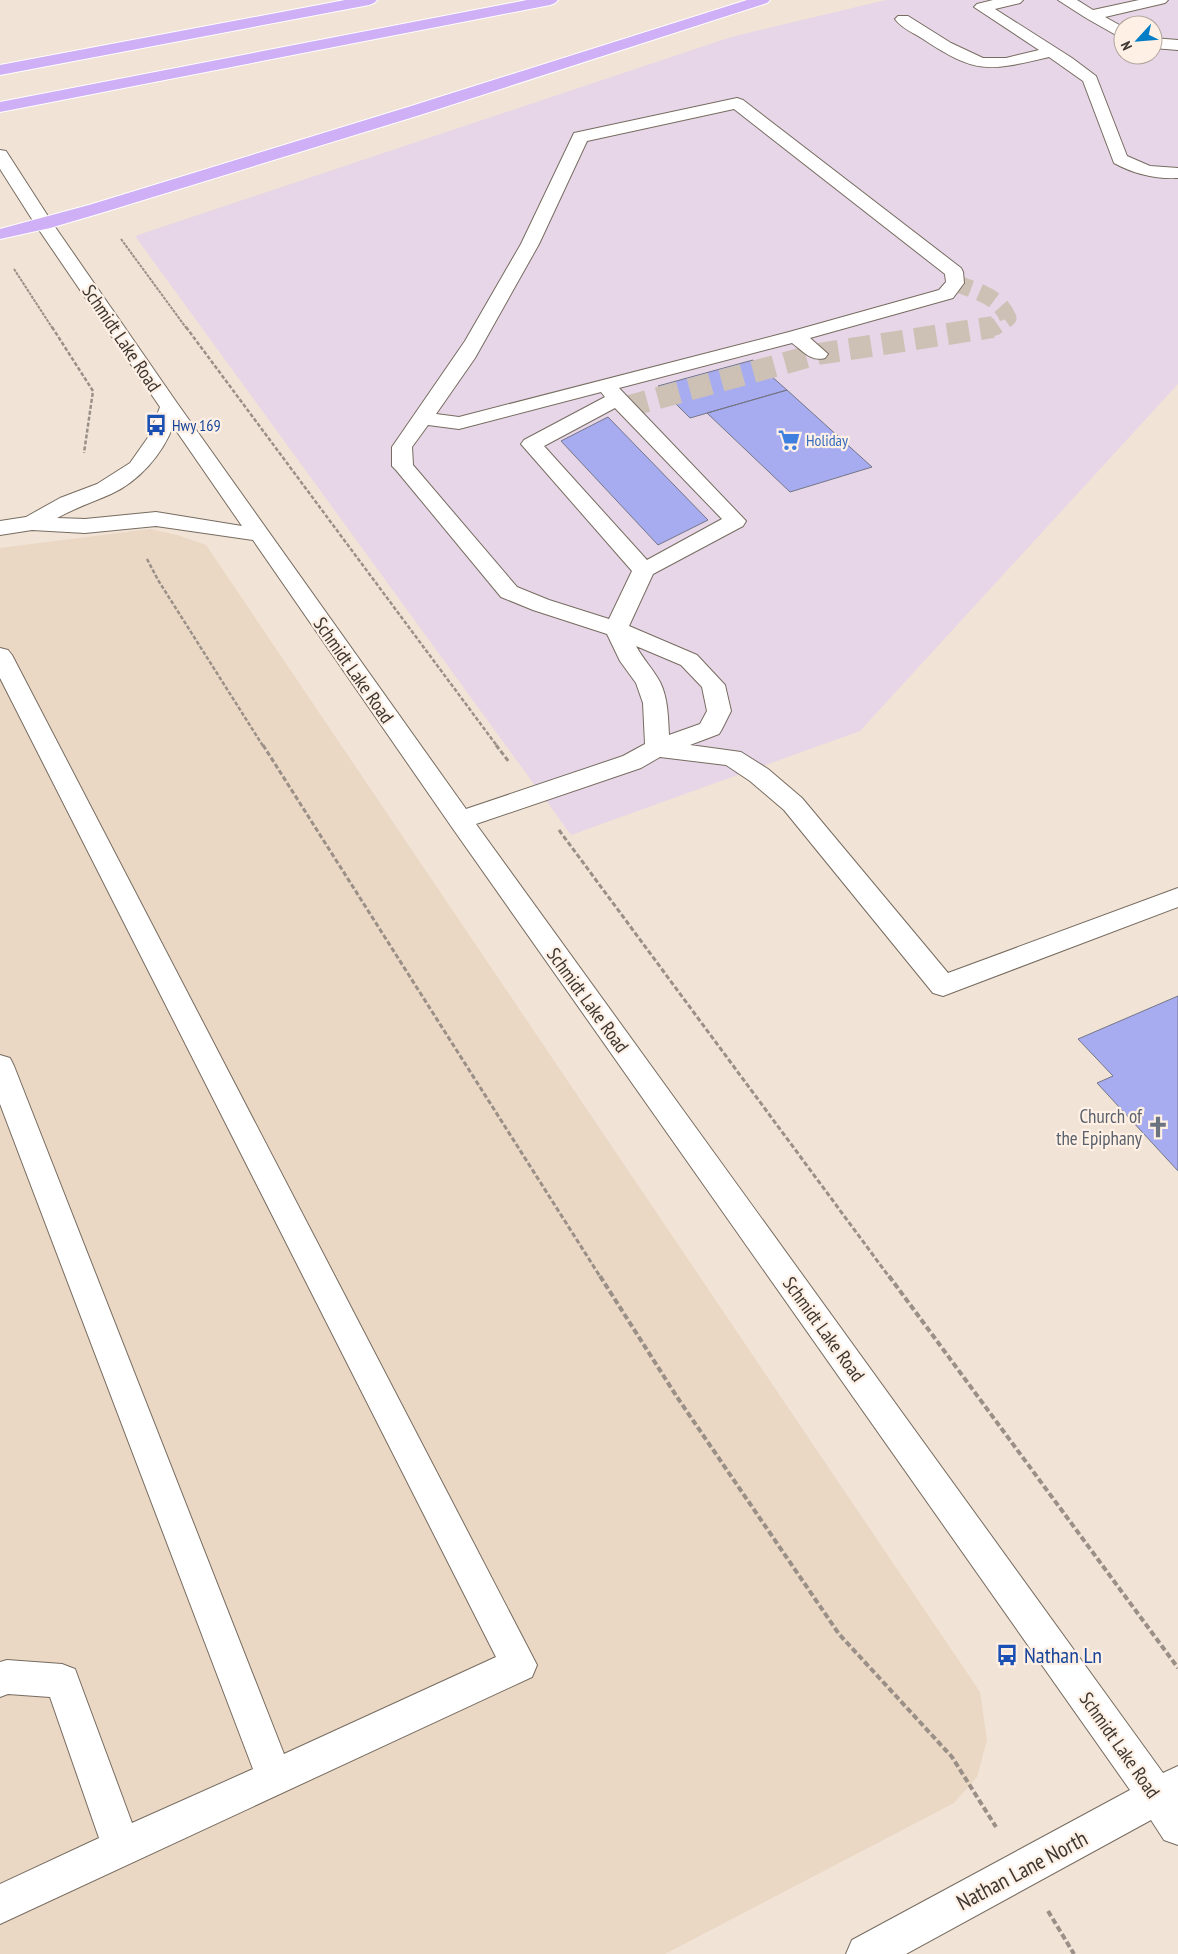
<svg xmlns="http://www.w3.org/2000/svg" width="1178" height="1954" viewBox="0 0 1178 1954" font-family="'PT Sans Narrow',sans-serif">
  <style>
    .commercial { fill: #e6d6e8; fill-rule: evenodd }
    .built { fill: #ead7c4 }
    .building { fill: #a7acf1; stroke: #747685 }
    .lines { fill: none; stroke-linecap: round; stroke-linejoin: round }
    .minor-tunnel-far1 { stroke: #cdc1b5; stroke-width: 17; stroke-dasharray: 17 9; stroke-linecap: butt }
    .minor-tunnel { stroke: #cdc1b5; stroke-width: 22; stroke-dasharray: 22 11; stroke-linecap: butt }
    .minor-casing { stroke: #776c60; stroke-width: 2 }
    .highway-casing { stroke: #fff; stroke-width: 2 }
    .path-far3 { stroke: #9a9087; stroke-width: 2; stroke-dasharray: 3 1; stroke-linecap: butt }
    .path-far2 { stroke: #9a9087; stroke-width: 2.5; stroke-dasharray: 4 2; stroke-linecap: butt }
    .path-far1 { stroke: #9a9087; stroke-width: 3; stroke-dasharray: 5 2.5; stroke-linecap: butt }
    .path { stroke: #9a9087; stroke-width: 4; stroke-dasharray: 6 3; stroke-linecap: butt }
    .minor { fill: #fff; fill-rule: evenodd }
    .highway { fill: #cfaff6; fill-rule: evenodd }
    .labels { text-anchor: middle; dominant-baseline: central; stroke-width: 4.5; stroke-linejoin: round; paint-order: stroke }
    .far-transit-label { font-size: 16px; fill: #164399; stroke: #fef0e4; text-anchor: start }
    .far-shop-label { font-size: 16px; fill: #366cbe; stroke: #fef0e4; text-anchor: start }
    .street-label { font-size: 19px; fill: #3d3732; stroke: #fef0e4 }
    .worship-label { font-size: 19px; fill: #5b616d; stroke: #fef0e4; text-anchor: end }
    .near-transit-label { font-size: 22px; fill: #164399; stroke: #fef0e4; text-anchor: start }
    .near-street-label { font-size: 22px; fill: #3d3732; stroke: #fef0e4 }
  </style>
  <rect width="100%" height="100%" fill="#f1e3d6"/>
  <path class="commercial" d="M886 0H1178V384L860 731 571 835 135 236 731 37ZM1123 25H1153V55H1123Z"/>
  <path class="built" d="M150 529 177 535 206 545 980 1692 987 1740 977 1777 954 1803 665 1954H0V548Z"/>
  <path class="building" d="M753 360 787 390 690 418 658 386Z
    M787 390 872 467 790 492 707 413Z
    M608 417 708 520 658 545 561 441Z
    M1178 996V1171L1097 1083 1113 1076 1078 1039Z"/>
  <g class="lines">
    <path class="minor-tunnel-far1" d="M955 283C976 291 999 296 1008 318L995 327 985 329"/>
    <path class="minor-tunnel" d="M626 407 818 354 993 327"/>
    <g class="minor-casing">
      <path id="minor" d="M993 0H1023L1020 3 995 9 1072 58 1096 76 1127 156 1150 166 1178 168V178C1155 179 1134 174 1114 163L1083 81 1049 57C989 71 977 75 923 39 914 33 901 28 895 19L898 16H908L951 43 983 58H1006L1039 50 974 7 977 4Z
        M1058 0H1077L1093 10 1139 0H1168L1165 3 1105 17 1123 27V39L1086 18Z
        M1153 38 1178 40V50L1153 48Z
        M737 98 743 100 961 268 963 272 964 283 953 298 810 338 828 354 825 358C811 362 803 351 792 343L619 388 746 521 743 526 653 574 629 626 697 655 725 685 731 711 722 729 719 734 690 745 741 752 768 769 802 798 948 973 1178 888V907L943 996 933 993 784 810 750 781 726 765 660 757 641 768 476 824 1163 1773 1178 1766V1845L1164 1840 1151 1820 906 1954H846L852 1940 1130 1790 451 826 253 540 156 526 85 533 32 530 0 535V521L26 517 60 498 97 484 130 463 149 436 160 407 35 224 0 169V150L6 151 53 224 177 403 466 809 623 756 645 744 643 703 636 683 620 661 607 634 533 610 501 597 396 470 392 466V447L465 341 521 244 574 133ZM734 109 945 274 946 282 939 290 789 332 459 417 436 414 475 358 539 244 587 141ZM601 392 605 397 524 440 521 444 632 571 609 619 549 600 517 587 413 465 412 447 428 425 459 429ZM615 408 722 519 647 560 544 446ZM173 426 242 526 156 512 85 519 57 518C75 508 93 502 111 494 138 482 163 454 173 426ZM636 646 681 665 702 687 707 711 700 724 669 735C668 717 668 698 660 682 653 669 643 659 636 646Z
        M0 648 8 650 12 655 537 1665 532 1677 0 1924V1884L99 1838 50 1697 8 1694 0 1697V1662L7 1660 62 1664 75 1669 132 1823 253 1769 0 1104V1055L10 1058 14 1066 284 1754 496 1657 0 678Z"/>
    </g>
    <g class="highway-casing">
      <path id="highway" d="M345 0H377L374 3 369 5 0 75V65Z
        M527 0H558L555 3 550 5 0 112V102Z
        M747 0H770L767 3 420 115 101 213 50 228 0 239V229L89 205 408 107Z"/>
    </g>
    <path class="path-far3" d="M121 239 187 329
      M14 269 53 329"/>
    <path class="path-far2" d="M52 327 93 391 84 453
      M186 327 497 746
      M147 559 158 580 263 746"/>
    <path class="path-far1" d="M263 745 601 1278
      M496 745 509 762
      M559 830 890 1278"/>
    <path class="path" d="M600 1276 677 1397 839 1634 952 1757 996 1827
      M889 1276 1178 1668
      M1048 1911 1074 1954"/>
    <use href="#minor" class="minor"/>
    <use href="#highway" class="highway"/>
  </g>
  <defs>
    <g id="bus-bare" transform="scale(1.725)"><path d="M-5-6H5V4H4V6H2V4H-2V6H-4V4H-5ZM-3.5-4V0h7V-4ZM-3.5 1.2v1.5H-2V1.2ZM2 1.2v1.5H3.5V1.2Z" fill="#1a4fb4" stroke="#fef0e4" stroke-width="2.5" paint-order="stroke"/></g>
    <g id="supermarket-bare" transform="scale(1.725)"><path d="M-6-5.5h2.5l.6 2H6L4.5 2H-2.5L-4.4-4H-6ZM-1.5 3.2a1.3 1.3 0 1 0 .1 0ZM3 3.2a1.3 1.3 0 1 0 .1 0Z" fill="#3f7fe0" stroke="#fef0e4" stroke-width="2.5" paint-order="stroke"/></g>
    <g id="church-bare" transform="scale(1.725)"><path d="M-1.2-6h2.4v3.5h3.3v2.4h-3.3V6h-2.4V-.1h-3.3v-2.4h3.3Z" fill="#6b7280" stroke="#fef0e4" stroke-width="2.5" paint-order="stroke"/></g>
  </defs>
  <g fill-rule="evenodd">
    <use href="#bus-bare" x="156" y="425"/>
    <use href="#supermarket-bare" x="789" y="440"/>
    <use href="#church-bare" x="1158" y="1127"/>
    <use href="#bus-bare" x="1007" y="1655"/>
  </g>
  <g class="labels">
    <g class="far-transit-label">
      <text x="172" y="425">Hwy 169</text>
    </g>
    <g class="far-shop-label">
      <text x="806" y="440">Holiday</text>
    </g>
    <g class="street-label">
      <text transform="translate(122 338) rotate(56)">Schmidt Lake Road</text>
      <text transform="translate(354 670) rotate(55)">Schmidt Lake Road</text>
      <text transform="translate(588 1000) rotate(54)">Schmidt Lake Road</text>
      <text transform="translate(824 1329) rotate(54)">Schmidt Lake Road</text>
      <text transform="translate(1120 1745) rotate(55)">Schmidt Lake Road</text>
    </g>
    <g class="worship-label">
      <text x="1142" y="1116">Church of<tspan x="1142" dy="22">the Epiphany</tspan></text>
    </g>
    <g class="near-transit-label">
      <text x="1024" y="1655">Nathan Ln</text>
    </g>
    <g class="near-street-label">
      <text transform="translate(1022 1870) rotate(-28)">Nathan Lane North</text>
    </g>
  </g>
  <g transform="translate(1138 40) rotate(244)"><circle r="24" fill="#fef0e4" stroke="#b1a69d"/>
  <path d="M0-4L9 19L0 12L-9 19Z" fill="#037dc6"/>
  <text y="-8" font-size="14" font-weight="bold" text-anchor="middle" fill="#3d3732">N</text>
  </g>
</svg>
